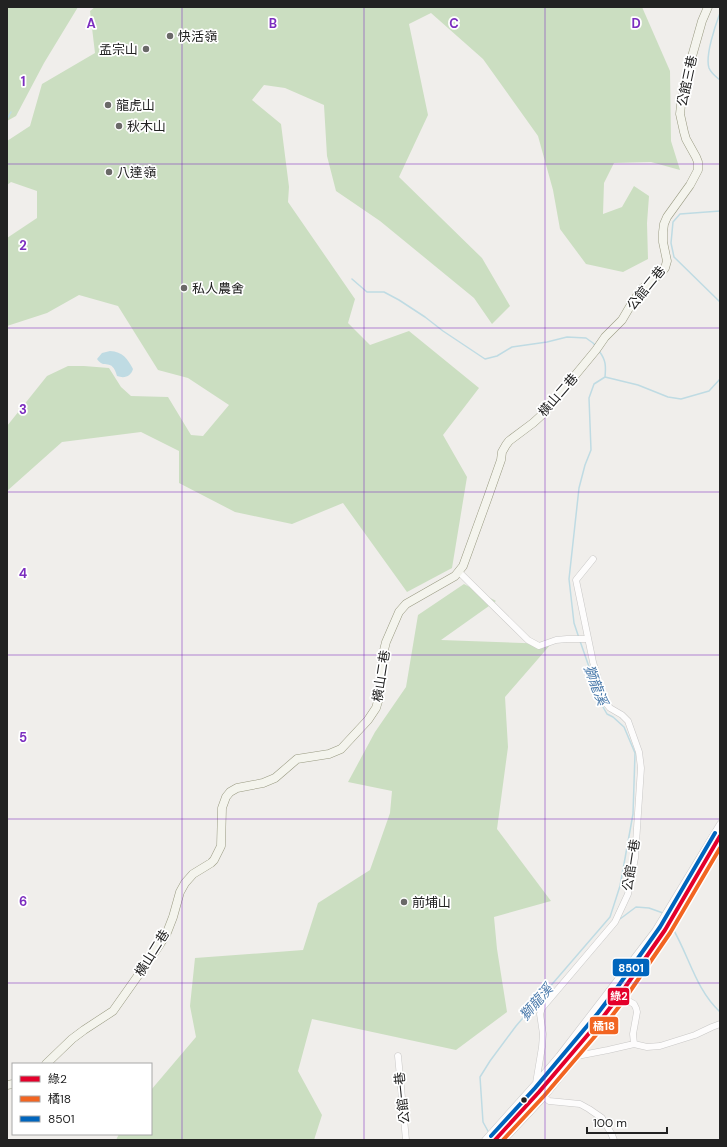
<svg xmlns="http://www.w3.org/2000/svg" width="727" height="1147" viewBox="0 0 727 1147" font-family="'DM Sans','Noto Sans TC',sans-serif">
  <style>
    .forest { fill: #cbdec1 }
    .water { fill: #bfdbe3 }
    .lines { fill: none; stroke-linecap: round; stroke-linejoin: round }
    .stream { stroke: #bfdbe3; stroke-width: 1.5 }
    .street-casing { stroke: #c9c8c7; stroke-width: 7 }
    .secondary-casing { stroke: #999a82; stroke-width: 9 }
    .street { stroke: #fdfcfc; stroke-width: 6 }
    .secondary { stroke: #f4f4ed; stroke-width: 8 }
    .bus-1-casing { stroke: #fff; stroke-width: 7 }
    .bus-2-casing { stroke: #fff; stroke-width: 7 }
    .bus-3-casing { stroke: #fff; stroke-width: 7 }
    .bus-1 { stroke: #e4002b; stroke-width: 4 }
    .bus-2 { stroke: #f26522; stroke-width: 4 }
    .bus-3 { stroke: #0065bd; stroke-width: 4 }
    .grid { fill: none; stroke: #7b2cbf; stroke-width: 1; stroke-opacity: 0.55 }
    .poi-dot { fill: #6a6968; stroke: #fff; stroke-width: 1.5 }
    .bus-dot { fill: #222; stroke: #fff; stroke-width: 1.5 }
    .labels { text-anchor: middle; dominant-baseline: central; stroke-width: 3.5; stroke-linejoin: round; paint-order: stroke }
    .poi-label { font-size: 13px; fill: #222; stroke: #fff; text-anchor: start }
    .street-label { font-size: 13px; fill: #222; stroke: #fff }
    .water-label { font-size: 14px; font-style: italic; fill: #4a7aab; stroke: #fff }
    .grid-label { font-size: 13px; text-anchor: middle; font-weight: bold; fill: #7b2cbf; stroke: #fff; stroke-width: 3.5; stroke-linejoin: round; paint-order: stroke }
    .line-badge { stroke: #fff; stroke-width: 1.5 }
    .badge-label { font-size: 11px; text-anchor: middle; font-weight: bold; fill: #fff }
  </style>
  <rect width="100%" height="100%" fill="#f0eeeb"/>
  <path class="forest" d="M7 7H78L44 63 16 116 7 121Z
    M95 7H642L670 71 671 141 680 170 651 162 614 163 604 183 603 214 622 207 634 186 649 196 647 223 648 259 623 272 586 264 560 229 553 190 538 136 483 59 431 13 409 24 428 115 399 177 482 258 510 306 492 324 474 298 380 221 336 191 327 156 324 105 285 88 264 85 252 100 281 124 289 187 288 202 355 299 348 323 370 345 409 331 479 388 443 435 467 477 452 568 407 592 343 503 292 524 235 512 179 483V451L141 432 62 442 7 491V426L47 376 68 366H84L109 368 121 387 131 396 168 397 191 435 203 436 229 405 188 378 158 370 118 306 79 295 47 313 7 326V238L37 218V191L11 182 7 185V141L30 126 42 84 95 53 90 11Z
    M464 584 496 601 441 640 551 644 505 697 508 747 497 829 551 901 494 917 497 949 507 1012 456 1050 312 1019 298 1071 322 1115 314 1140H116L119 1134H151V1090L196 1037 190 1006 195 958 303 950 318 903 370 870 390 813 392 791 348 782 375 732 406 687 418 615Z"/>
  <path class="water" d="M110 351C123 352 127 358 133 369 131 376 125 379 117 376 112 357 104 370 97 359L102 353Z"/>
  <g class="lines">
    <path class="stream" d="M720 13C715 26 705 56 709 68 711 73 716 77 720 80
      M7 119 11 112
      M720 211 680 214 673 222 671 243 674 257 720 302
      M352 279 367 292H384L399 300 425 317 443 331 485 359 497 356 512 347 547 342 567 337 586 338 593 343 596 346
      M599 351C606 360 606 366 605 377
      M579 638 574 623 569 579 579 488 585 465 591 450 589 398 594 384 605 377 638 385 668 397 681 399 709 391 720 379
      M618 918 620 919 636 907 649 908 663 913 664 914
      M673 929C689 956 696 990 720 1012
      M489 1133 483 1122 480 1077 490 1061 516 1026 610 917 620 886 633 814 635 753 624 727 613 717 607 714 603 707 580 641"/>
    <g class="street-casing">
      <path id="street" d="M593 559 576 580 593 662 605 702 610 708 622 715 628 721 639 752 641 768 635 858 628 894 615 922 542 1008 540 1014 543 1034 542 1047 536 1083 539 1092 549 1101 580 1104 589 1109 602 1118 611 1133 614 1140
        M459 572 528 640 539 646 556 640 567 639H588
        M634 1044 647 1047 660 1046 695 1035 712 1027 720 1024
        M398 1056 406 1140
        M577 1056 608 1050 634 1044 633 1034 637 1012 636 1008 634 1004 621 997
        M485 1140 536 1083 559 1056 655 931 720 824
        M504 1140 544 1097 624 999 671 928 720 848"/>
    </g>
    <g class="secondary-casing">
      <path id="secondary" d="M46 1064 72 1039 84 1030 113 1011 154 953 166 935 173 917 180 892 185 883 193 874 211 863 214 860 221 846 222 808 226 797 230 792 237 788 263 783 275 778 297 759 329 754 341 749 368 720 376 708 379 698 383 654 386 642 399 612 406 604 455 576 463 566 488 497 501 460 502 452 506 445 509 441 533 423 544 413 596 350 605 337 622 320 632 303 643 288 661 273 665 268 667 261 663 242V232L664 224 667 217 690 185 698 170V162L696 157 686 139 684 132 680 114 681 105 689 67 702 21 708 7
        M7 1085 13 1084
        M495 1140 539 1092 603 1017 619 996 665 930 720 836"/>
    </g>
    <use href="#street" class="street"/>
    <use href="#secondary" class="secondary"/>
    <g class="bus-1-casing">
      <path id="bus-1" d="M495 1140 539 1092 603 1017 619 996 665 930 720 836"/>
    </g>
    <g class="bus-2-casing">
      <path id="bus-2" d="M503 1140 544 1096 608 1021 624 1000 670 933 720 848"/>
    </g>
    <g class="bus-3-casing">
      <path id="bus-3" d="M491 1136 535 1088 598 1013 614 992 660 927 715 833"/>
    </g>
    <use href="#bus-1" class="bus-1"/>
    <use href="#bus-2" class="bus-2"/>
    <use href="#bus-3" class="bus-3"/>
  </g>
  <path class="grid" d="M182 7V1140M364 7V1140M545 7V1140M7 164H720M7 328H720M7 492H720M7 655H720M7 819H720M7 983H720"/>
  <g class="poi-dot">
    <circle cx="170" cy="36" r="4"/>
    <circle cx="146" cy="49" r="4"/>
    <circle cx="108" cy="105" r="4"/>
    <circle cx="119" cy="126" r="4"/>
    <circle cx="109" cy="172" r="4"/>
    <circle cx="184" cy="288" r="4"/>
    <circle cx="404" cy="902" r="4"/>
  </g>
  <circle class="bus-dot" cx="524" cy="1100" r="3.5"/>
  <g class="labels">
    <g class="poi-label">
      <text x="178" y="36">快活嶺</text>
      <text x="138" y="49" text-anchor="end">孟宗山</text>
      <text x="116" y="105">龍虎山</text>
      <text x="127" y="126">秋木山</text>
      <text x="117" y="172">八達嶺</text>
      <text x="192" y="288">私人農舍</text>
      <text x="412" y="902">前埔山</text>
    </g>
    <g class="street-label">
      <text transform="translate(687 81) rotate(-78)">公館三巷</text>
      <text transform="translate(646 288) rotate(-51)">公館二巷</text>
      <text transform="translate(558 395) rotate(-49)">橫山二巷</text>
      <text transform="translate(381 676) rotate(-81)">橫山二巷</text>
      <text transform="translate(631 865) rotate(-81)">公館一巷</text>
      <text transform="translate(152 953) rotate(-58)">橫山二巷</text>
      <text transform="translate(402 1098) rotate(-96)">公館一巷</text>
    </g>
    <g class="water-label">
      <text transform="translate(596 685) rotate(69)">獅龍溪</text>
      <text transform="translate(536 1002) rotate(-49)">獅龍溪</text>
    </g>
  </g>
  <g class="grid-label">
    <text x="91" y="28">A</text>
    <text x="273" y="28">B</text>
    <text x="454" y="28">C</text>
    <text x="636" y="28">D</text>
    <text x="23" y="86">1</text>
    <text x="23" y="250">2</text>
    <text x="23" y="414">3</text>
    <text x="23" y="578">4</text>
    <text x="23" y="742">5</text>
    <text x="23" y="906">6</text>
  </g>
  <g class="line-badge">
    <rect x="612" y="958" width="38" height="19" rx="4" fill="#0065bd"/>
    <rect x="607" y="987" width="23" height="19" rx="4" fill="#e4002b"/>
    <rect x="589" y="1016" width="30" height="19" rx="4" fill="#f26522"/>
  </g>
  <g class="badge-label">
    <text x="631" y="972">8501</text>
    <text x="619" y="1000">綠2</text>
    <text x="604" y="1030">橘18</text>
  </g>
  <rect width="727" height="1147" fill="none" stroke="#222222" stroke-width="16"/>
  <rect x="12" y="1063" width="140" height="72" fill="#ffffff" stroke="#a7a7a7"/>
  <rect x="20" y="1076" width="20" height="6" fill="#e4002b" stroke="#a7a7a7"/>
  <text x="48" y="1083" font-size="12" fill="#222222">綠2</text>
  <rect x="20" y="1096" width="20" height="6" fill="#f26522" stroke="#a7a7a7"/>
  <text x="48" y="1103" font-size="12" fill="#222222">橘18</text>
  <rect x="20" y="1116" width="20" height="6" fill="#0065bd" stroke="#a7a7a7"/>
  <text x="48" y="1123" font-size="12" fill="#222222">8501</text>
  <path d="M587 1127v6h80v-6" fill="none" stroke="#222222" stroke-width="2"/>
  <text x="593" y="1127" font-size="12" fill="#222222" stroke="#ffffff" stroke-width="3" paint-order="stroke">100 m</text>
</svg>
